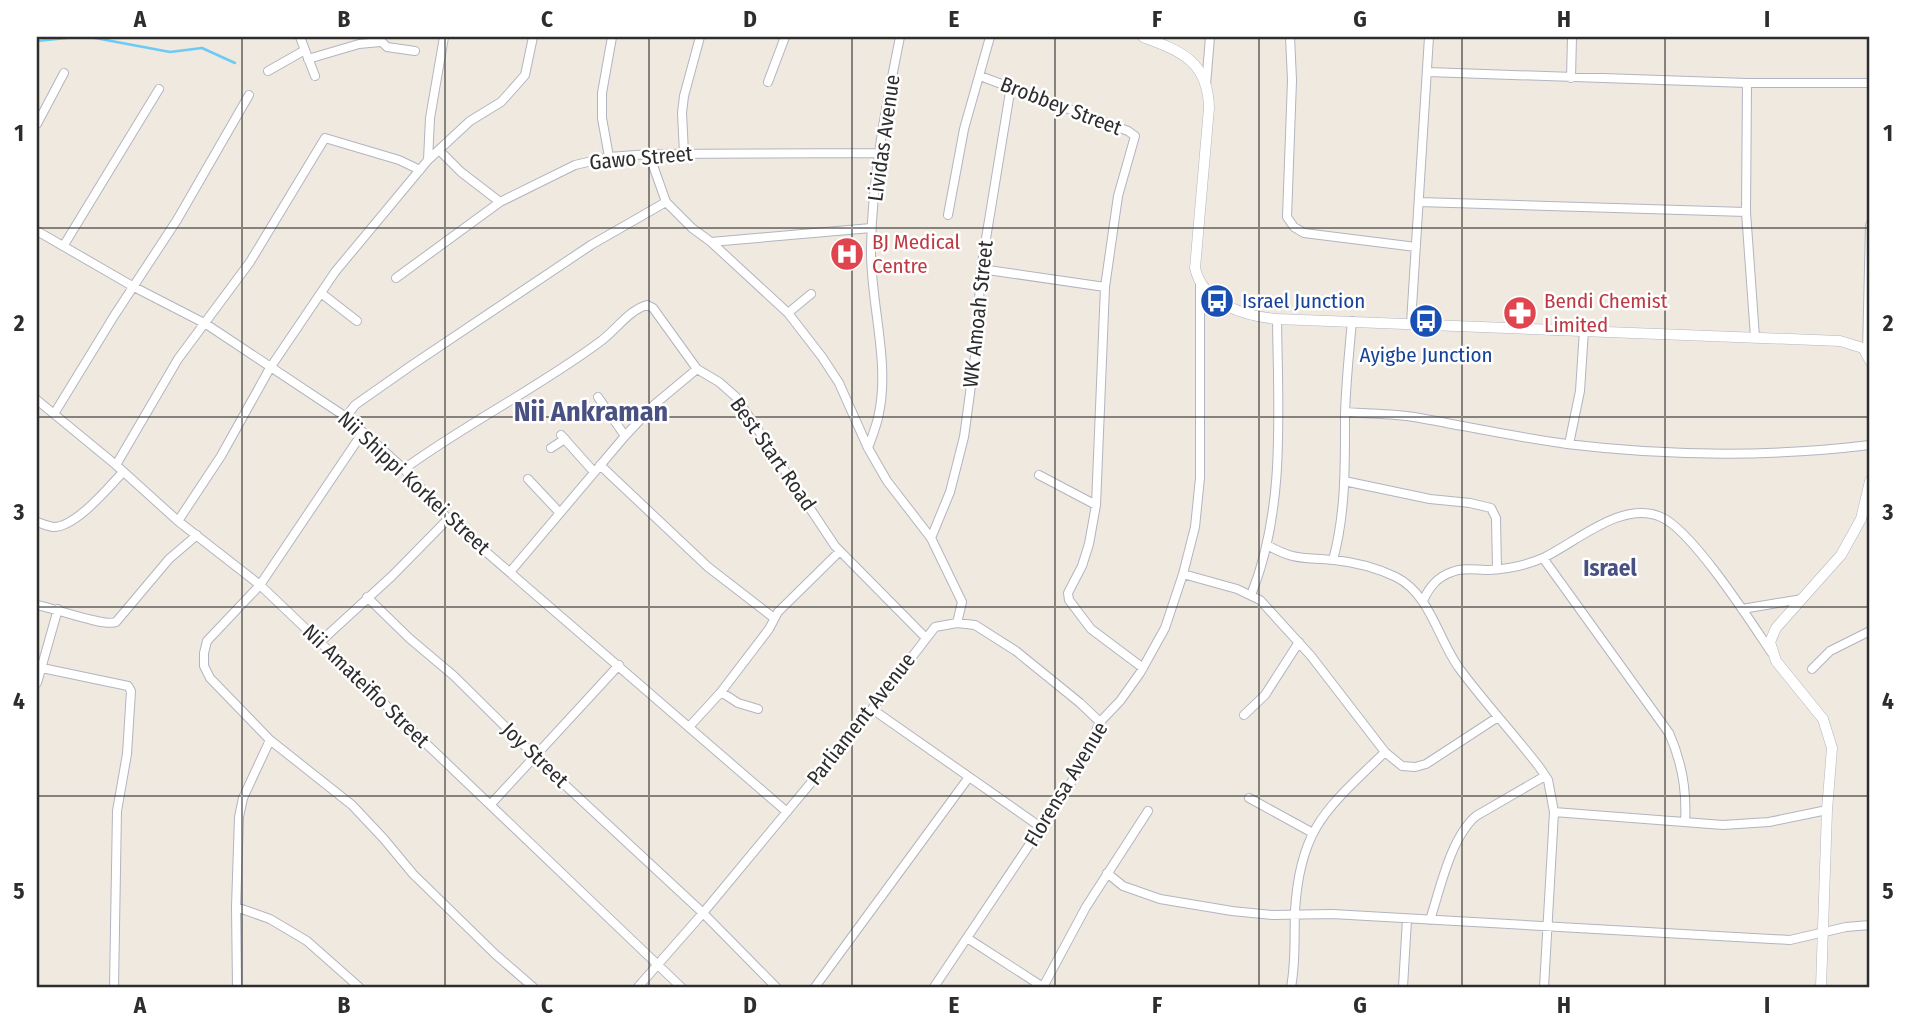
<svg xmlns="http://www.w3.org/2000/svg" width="1907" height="1024" viewBox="0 0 1907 1024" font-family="'Fira Sans Condensed',sans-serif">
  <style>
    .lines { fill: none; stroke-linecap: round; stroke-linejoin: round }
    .stream { stroke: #6ccaf7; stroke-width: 2.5 }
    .minor-casing { stroke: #b3b4c1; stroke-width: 10 }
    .tertiary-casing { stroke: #b3b4c1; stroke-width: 11 }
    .minor { stroke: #fff; stroke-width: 8 }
    .tertiary { stroke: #fff; stroke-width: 10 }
    .grid { fill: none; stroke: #2d2d2d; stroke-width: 2; stroke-opacity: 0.55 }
    .labels { text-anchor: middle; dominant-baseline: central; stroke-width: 5; stroke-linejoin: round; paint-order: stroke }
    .street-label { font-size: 21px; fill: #2d2d2d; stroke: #fff }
    .health-label { font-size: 21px; fill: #be3a42; stroke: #fff; text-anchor: start }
    .transit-label { font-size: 21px; fill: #164399; stroke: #fff; text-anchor: start }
    .neighbourhood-label { font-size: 23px; font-weight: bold; fill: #495082; stroke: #fff }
    .district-label { font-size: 28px; font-weight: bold; fill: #495082; stroke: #fff }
    .neatline { fill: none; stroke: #2d2d2d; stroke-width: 2.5 }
    .grid-label { font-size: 23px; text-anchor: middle; font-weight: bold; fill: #2d2d2d }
  </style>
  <rect width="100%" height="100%" fill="#efe9df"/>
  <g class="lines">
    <path class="stream" d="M90 37 170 52 202 48 235 63
      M37 41 76 37"/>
    <g class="minor-casing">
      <path id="minor" d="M300 37 315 76
        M444 37 430 118 428 160 470 121 501 102 511 91 525 75 533 37
        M1290 37 1292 80 1287 217 1294 227 1304 233 1416 247
        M380 40 387 47 415 51
        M308 59 359 44 380 42
        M268 71 305 50
        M1428 72 1747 83H1870
        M980 76 1128 131 1135 136 1118 196 1105 287 1096 505 1089 544 1082 566 1068 593 1069 600 1091 629 1143 668
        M1571 78 1572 37
        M768 82 785 37
        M1747 83 1746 212 1755 337
        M1206 85 1210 37
        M37 124 64 73
        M439 150 461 172 500 202
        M684 153 682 113 684 96 700 37
        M649 154 666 202 692 228 711 242 788 313 822 357 839 383 868 448 887 481 931 538 962 602 957 623
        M609 157 602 118V93L612 37
        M1419 202 1746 212
        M948 215 964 129 990 37
        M37 231 134 287 206 324 346 417 404 469 448 519 787 812
        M711 242 871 228
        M64 245 159 89
        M981 269 1105 287
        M396 278 500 202 575 165 609 157 649 154 878 153
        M321 293 357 321
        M788 313 811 294
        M1411 323 1429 37
        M1867 353 1870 225
        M598 397 625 436
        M37 400 116 465 178 521 260 585 681 987
        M1345 412C1368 414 1392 413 1414 417 1465 426 1515 437 1567 444 1666 456 1771 457 1870 445
        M54 414 114 316 177 220 249 95
        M346 417 355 405 412 365 591 245 666 202
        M363 432 260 585 207 641 204 653V666L210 678 270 740 352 805 384 839 413 874 495 954 533 987
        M561 435 594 472
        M1569 444 1580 391 1584 330
        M551 448 565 439
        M868 448C872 437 877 425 879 413 890 361 870 301 871 248 872 177 886 106 900 37
        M116 465 178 359 250 262 325 138 399 160 420 170
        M600 465 708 567 774 618
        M404 469C467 423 538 388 601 341 616 330 629 310 647 305L653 308 697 369 719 382 736 397 835 546 926 638
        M1039 475 1096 505
        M528 479 559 512
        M1344 481 1430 499 1470 503 1491 508 1496 518 1497 569
        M178 521 221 456 270 368 335 272 428 160
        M37 522C42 524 48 526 53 527 75 528 109 487 123 472
        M931 538 950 492 964 437 976 349 981 269 1011 86
        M1267 545C1295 561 1304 557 1334 560 1354 562 1377 568 1396 577 1430 594 1438 639 1459 668 1484 702 1514 734 1540 768L1548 780 1554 812 1544 987
        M1543 558 1669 733C1682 762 1687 791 1685 822
        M1333 560C1346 512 1345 464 1345 414 1346 383 1349 352 1352 321
        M511 571 625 436 655 404 697 369
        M1183 574 1237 589 1260 600 1311 656 1385 752 1402 766 1415 767 1426 764 1498 717
        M1251 595C1286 509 1278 410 1277 319
        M367 597 409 638 454 676 551 772 703 913 776 987
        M1423 601C1429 587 1437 577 1452 572 1463 567 1476 570 1489 570 1508 569 1528 565 1545 557 1579 540 1623 500 1661 517 1692 530 1751 622 1771 652
        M37 605C53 608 105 627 116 622L169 559 197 535
        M1742 609 1802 599
        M320 642 392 576 448 519
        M42 668 128 686 131 691 127 754 117 811 114 987
        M1812 669 1830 651 1870 631
        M37 683 58 609
        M721 692 738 703 758 709
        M872 709 1042 828
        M1244 715 1265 695 1299 642
        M689 727 721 692 769 629 778 612 840 551
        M1249 798 1311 832
        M491 804 619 665
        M1554 812 1723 825 1769 822 1827 810
        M1107 873 1123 886 1160 899 1232 911 1273 915 1332 914 1790 940 1846 927 1870 925
        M236 907 270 919 307 941 359 987
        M1430 920C1440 889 1451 837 1476 816L1545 776
        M967 938 1043 987
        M237 987 236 907 239 817 243 798 270 740
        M638 987 703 913 872 709 935 627 957 623 975 625 1016 651 1080 703 1100 722
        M815 987 969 777
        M934 987 1074 778 1100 722 1120 701 1140 673 1165 628 1183 574 1195 527 1200 478V282
        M1043 987 1086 907 1148 811
        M1291 987C1296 962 1294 937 1295 911 1300 826 1328 808 1385 752
        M1403 987 1407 919"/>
    </g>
    <g class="tertiary-casing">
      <path id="tertiary" d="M1143 37C1181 51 1208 61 1209 108L1195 268C1203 304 1245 316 1277 319L1840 341 1863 348 1870 361
        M1821 987 1827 810 1832 748 1823 719 1776 661 1770 642 1776 628 1841 555 1861 519 1870 481"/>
    </g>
    <use href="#minor" class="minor"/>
    <use href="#tertiary" class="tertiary"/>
  </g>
  <path class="grid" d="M242 37V987M445 37V987M649 37V987M852 37V987M1055 37V987M1259 37V987M1462 37V987M1665 37V987M37 228H1870M37 417H1870M37 607H1870M37 796H1870"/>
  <defs>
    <g id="hospital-disc" transform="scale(1.75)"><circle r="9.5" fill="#e0444e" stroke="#fff"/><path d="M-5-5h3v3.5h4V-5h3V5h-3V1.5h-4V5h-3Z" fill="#fff"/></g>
    <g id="bus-disc" transform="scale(1.75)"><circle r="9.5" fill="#1a4fb4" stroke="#fff"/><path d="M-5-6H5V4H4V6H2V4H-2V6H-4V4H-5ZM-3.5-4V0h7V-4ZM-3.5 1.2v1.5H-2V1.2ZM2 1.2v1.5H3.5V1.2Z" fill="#fff"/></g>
    <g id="pharmacy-disc" transform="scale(1.75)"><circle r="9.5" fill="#e0444e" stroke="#fff"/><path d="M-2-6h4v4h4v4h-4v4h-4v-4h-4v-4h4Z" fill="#fff"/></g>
  </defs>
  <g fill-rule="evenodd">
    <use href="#hospital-disc" x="847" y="254"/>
    <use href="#bus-disc" x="1217" y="301"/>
    <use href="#pharmacy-disc" x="1520" y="313"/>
    <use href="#bus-disc" x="1426" y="321"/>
  </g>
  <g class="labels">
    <g class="street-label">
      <text transform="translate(1061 106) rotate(21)">Brobbey Street</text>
      <text transform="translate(884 138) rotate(-82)">Lividas Avenue</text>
      <text transform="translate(641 158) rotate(-5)">Gawo Street</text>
      <text transform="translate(978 314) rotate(-84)">WK Amoah Street</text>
      <text transform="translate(773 454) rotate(55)">Best Start Road</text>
      <text transform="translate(414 483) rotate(43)">Nii Shippi Korkei Street</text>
      <text transform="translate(366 686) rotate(44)">Nii Amateifio Street</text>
      <text transform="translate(861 719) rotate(-52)">Parliament Avenue</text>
      <text transform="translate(535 755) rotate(44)">Joy Street</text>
      <text transform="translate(1066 784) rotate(-59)">Florensa Avenue</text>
    </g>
    <g class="health-label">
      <text x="872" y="242">BJ Medical<tspan x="872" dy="24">Centre</tspan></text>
      <text x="1544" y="301">Bendi Chemist<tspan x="1544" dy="24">Limited</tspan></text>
    </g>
    <g class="transit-label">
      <text x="1242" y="301">Israel Junction</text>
      <text x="1426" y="355" text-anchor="middle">Ayigbe Junction</text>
    </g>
    <g class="neighbourhood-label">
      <text x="1610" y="568">Israel</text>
    </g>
    <g class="district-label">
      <text x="591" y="411">Nii Ankraman</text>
    </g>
  </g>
  <rect width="1907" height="1024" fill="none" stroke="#ffffff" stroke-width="77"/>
  <rect x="38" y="38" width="1830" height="948" class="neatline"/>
  <g class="grid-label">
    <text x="140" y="27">A</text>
    <text x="344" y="27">B</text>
    <text x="547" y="27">C</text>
    <text x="750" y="27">D</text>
    <text x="954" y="27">E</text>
    <text x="1157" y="27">F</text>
    <text x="1360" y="27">G</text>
    <text x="1564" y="27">H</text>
    <text x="1767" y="27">I</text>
    <text x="19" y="141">1</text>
    <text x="1888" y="141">1</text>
    <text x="19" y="331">2</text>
    <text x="1888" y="331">2</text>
    <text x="19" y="520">3</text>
    <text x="1888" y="520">3</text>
    <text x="19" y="709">4</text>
    <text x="1888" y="709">4</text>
    <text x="19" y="899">5</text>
    <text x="1888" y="899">5</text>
    <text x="140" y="1013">A</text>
    <text x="344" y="1013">B</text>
    <text x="547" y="1013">C</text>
    <text x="750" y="1013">D</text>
    <text x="954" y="1013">E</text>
    <text x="1157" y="1013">F</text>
    <text x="1360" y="1013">G</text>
    <text x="1564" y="1013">H</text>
    <text x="1767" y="1013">I</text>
  </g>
</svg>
